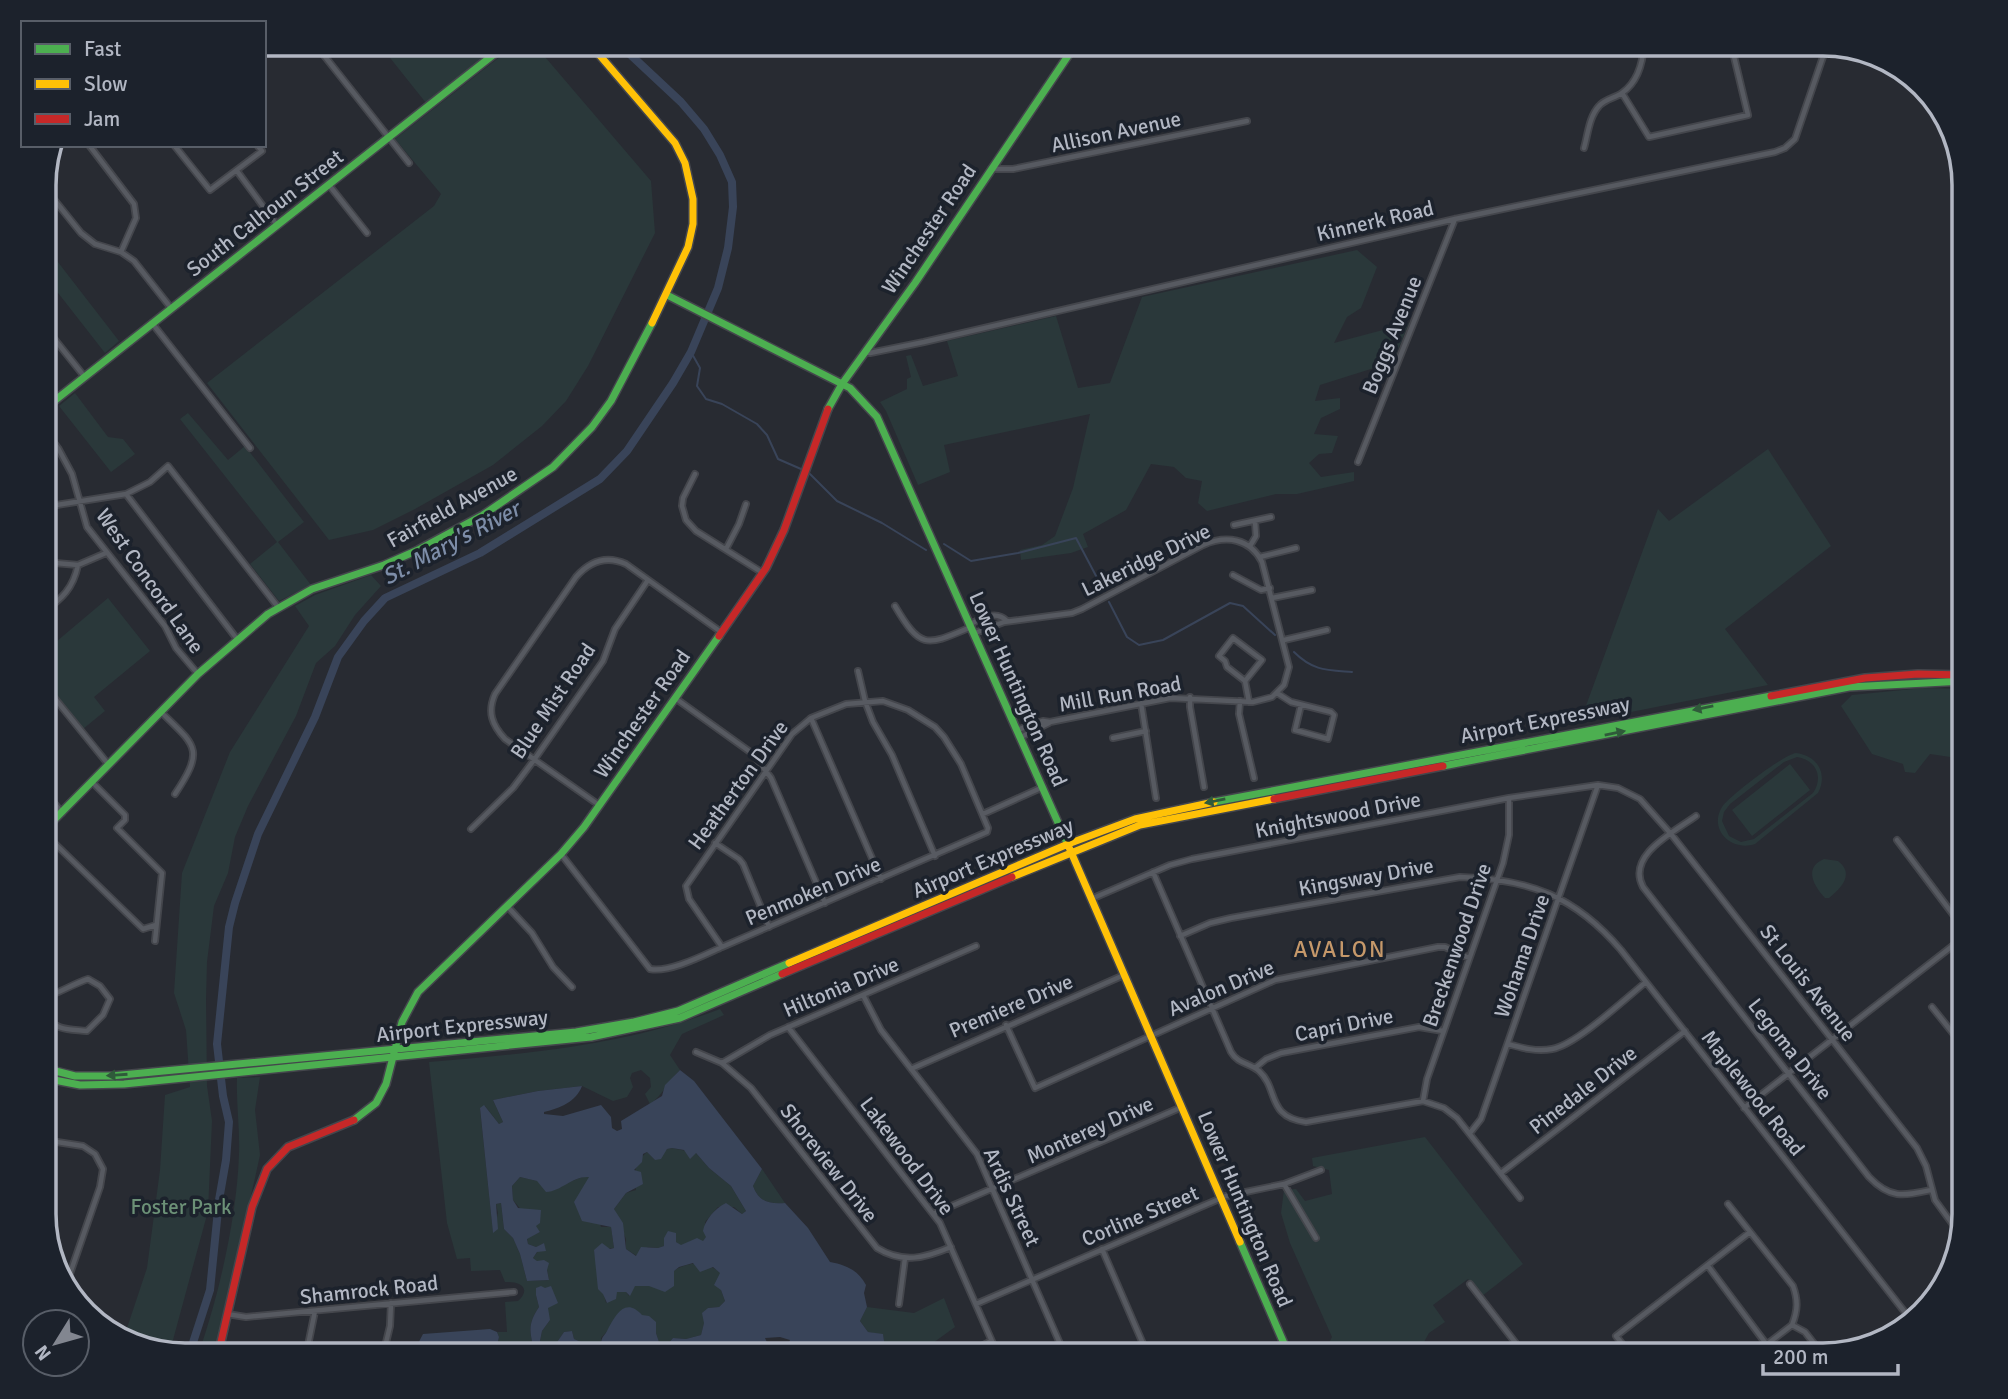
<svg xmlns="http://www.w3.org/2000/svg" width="2008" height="1399" viewBox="0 0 2008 1399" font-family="Signika,sans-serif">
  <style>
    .green { fill: #2a383a; fill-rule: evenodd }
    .water { fill: #394459; fill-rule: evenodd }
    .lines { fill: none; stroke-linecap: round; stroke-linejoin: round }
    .stream { stroke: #394459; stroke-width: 2 }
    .river { stroke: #394459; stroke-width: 8 }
    .street-casing { stroke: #44464c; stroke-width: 8 }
    .fast-casing { stroke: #44464c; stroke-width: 10 }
    .slow-casing { stroke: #44464c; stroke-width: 10 }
    .jam-casing { stroke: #44464c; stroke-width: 10 }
    .street { stroke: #575a61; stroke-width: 4.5 }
    .fast { stroke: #4caf50; stroke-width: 7 }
    .slow { stroke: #ffc107; stroke-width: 7 }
    .jam { stroke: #c62828; stroke-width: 7 }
    .oneway { fill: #2f5a3a }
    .labels { text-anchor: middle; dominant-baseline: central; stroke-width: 7; stroke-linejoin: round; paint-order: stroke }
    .street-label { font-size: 21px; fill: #b2b7c3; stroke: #1c222c }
    .park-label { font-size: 21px; fill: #6c9177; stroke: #1c222c }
    .water-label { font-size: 23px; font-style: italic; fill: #7d8da8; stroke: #1c222c }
    .neighbourhood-label { font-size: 23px; letter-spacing: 2px; fill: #c5986a; stroke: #1c222c }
    .rim { fill: none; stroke: #b2b7c3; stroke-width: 3.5 }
  </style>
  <rect width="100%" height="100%" fill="#282b32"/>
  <path class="green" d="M379 44H481L489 53 426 103Z
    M516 44H534L651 181 655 233 588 366 566 401 542 426 493 465 415 509 373 530 329 540 207 383 434 206 441 194 395 139Z
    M44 244 119 341 105 353 44 275Z
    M1357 250 1377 267 1361 308 1347 317 1334 343 1409 323 1393 362 1320 385 1315 401 1340 398V409L1321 418 1314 434 1338 436 1332 453 1319 454 1309 463 1321 477 1354 472V481L1297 494H1276L1207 511 1198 503 1202 481 1186 478 1174 467 1151 464 1126 510 1083 534 1088 547 1071 553 1021 560 1020 550 1042 545 1055 536 1073 488 1090 414 944 445 950 472 918 485 886 411 880 402 907 389V379L911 377 906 356 911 355 923 386 958 376 947 341 1056 316 1078 388 1110 383 1142 297Z
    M75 393 108 437 123 439 135 454 111 472 59 406Z
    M188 413 228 460 245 446 304 522 278 542 311 585 279 601 250 564 277 542 180 419Z
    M1768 449 1831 546 1725 629 1768 685 1580 722 1658 509 1669 521Z
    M371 575 381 586 355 615 335 646 316 663 296 716 248 806 235 837 228 873 214 906 207 962 206 999 207 1086 212 1121 208 1211 170 1351 124 1337 147 1268 160 1170 165 1095 190 1087 186 1030 174 993 182 873 230 752 309 626 295 606 315 595Z
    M108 598 150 651 94 697 105 711 83 729 44 679V652Z
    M1923 688 1964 689V759L1930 754 1915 773 1905 772 1903 764 1872 754 1841 706 1852 695Z
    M1796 753C1818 756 1828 774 1818 793L1755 844C1732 852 1708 830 1722 807 1729 796 1783 755 1796 753ZM1797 757C1816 760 1824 777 1813 793L1754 839 1741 842 1729 836 1722 821 1724 812 1730 804 1784 762Z
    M1790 764 1810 790 1752 836 1732 810Z
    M1824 859 1838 861C1855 874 1841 888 1829 898H1825C1814 886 1803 868 1824 859Z
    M720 1009 724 1015 682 1034 670 1055 680 1070C667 1082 664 1094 650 1104L645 1094 651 1087 650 1078 641 1070 632 1073 630 1078 633 1087 627 1097 613 1101 582 1086 538 1091 493 1100 503 1122 499 1124 485 1106 480 1109 493 1232 498 1213 496 1204 501 1203 504 1229 513 1238 520 1254 527 1281 549 1280 547 1270 533 1258 544 1243 536 1247 528 1244 527 1238 540 1232 513 1200 512 1186 520 1177C534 1180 552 1186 566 1183 575 1181 580 1176 589 1177L601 1227H611L614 1248 594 1250 606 1303 617 1292H626L629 1296 634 1286C668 1285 685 1246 721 1273V1290L725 1301 719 1307 708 1308 701 1335 686 1339 673 1338 667 1345 660 1346 656 1333 609 1329 601 1338 602 1345 586 1344 574 1339 572 1331 564 1332 553 1348 548 1350 540 1341 542 1331 550 1320 536 1295 539 1307C525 1328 532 1333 534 1355H466L497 1346 499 1337 497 1332H507L505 1302 518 1301C532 1288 520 1281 505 1282L500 1270 471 1271 470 1258 457 1259 447 1223 429 1062C531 1053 623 1046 720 1009Z
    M260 1077 255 1110 260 1155 255 1178 214 1355H198C219 1296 237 1216 239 1154 240 1128 236 1103 237 1078Z
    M1425 1137 1523 1264 1482 1296 1468 1279 1433 1305 1445 1322 1429 1333 1417 1355H1402L1373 1345 1368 1355H1323L1332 1337 1290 1243 1281 1213 1284 1190 1296 1189 1305 1201 1332 1194 1329 1170 1313 1166 1312 1158Z
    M672 1148 696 1153 709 1168 731 1186 746 1211 742 1214 734 1207H718L705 1222 707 1237 703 1241 681 1246 676 1242 658 1248 648 1247 637 1256 626 1249V1239L614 1209 626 1193 636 1190C634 1173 634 1163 647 1152L655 1160 667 1149Z
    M762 1169 785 1203C769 1204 759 1202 753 1186Z
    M944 1298 955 1327 926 1348 931 1355H886L883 1335 868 1332 860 1321 867 1307 914 1313Z"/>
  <path class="water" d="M680 1070 694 1081 762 1169 753 1186C759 1202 769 1204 785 1203L808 1228 830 1262C846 1265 858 1270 866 1285L864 1293 867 1307 860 1321 868 1332 883 1334 886 1355H783L790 1340 780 1337 765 1338 771 1351 776 1355H737L746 1346 741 1342 720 1347V1355H695L693 1347 689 1346 686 1355H534C532 1333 525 1328 539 1307L536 1295V1288L541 1286 545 1288 551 1286 558 1303 548 1308 550 1320 542 1331 540 1341 548 1350 553 1348 564 1332 572 1331 574 1339 586 1344 601 1345C601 1336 605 1336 608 1329 615 1316 625 1296 642 1315L649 1316 656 1322V1333L660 1345H667L673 1338 686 1339 701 1335 704 1323 702 1313 708 1308 719 1307 725 1301 721 1290 714 1285 720 1273 713 1267 700 1272 693 1263 679 1267 674 1271V1286L665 1292 649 1286H635L630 1296 626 1292H617L616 1299 607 1303 603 1294 598 1289 594 1250 602 1243 610 1249 614 1248 611 1227 582 1221 574 1202 589 1177C572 1176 562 1191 546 1192L537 1181 520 1177 512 1186 513 1200 518 1208 541 1210 540 1223 536 1226 540 1232 527 1239 528 1244 536 1247 544 1243 546 1251 537 1252 533 1258 537 1261 544 1260 549 1263 547 1270 549 1280 527 1281 520 1254 513 1238 504 1229 501 1203 496 1204 498 1229 493 1233 480 1108 484 1105 499 1124 503 1122 493 1100 538 1091 582 1086C576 1102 560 1108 544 1112V1114L563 1116 601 1105 611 1117 612 1128 617 1131 622 1129 621 1121 662 1096 665 1085ZM672 1148 684 1150 690 1159 696 1153 709 1168 731 1186 746 1211 742 1214 726 1203C715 1208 705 1220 703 1231L706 1237 703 1241 697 1238 681 1245 676 1242V1233L668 1231 664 1238V1246L658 1248 641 1247 636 1256 626 1249 623 1223 614 1209 626 1193 643 1184 641 1172 634 1170 642 1162 643 1154 647 1152 655 1160 661 1159 667 1149Z
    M490 1329 497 1332 499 1337 497 1346 466 1355H412L423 1334Z"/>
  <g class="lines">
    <path class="stream" d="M691 352 700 368 697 386 706 399 722 404 757 424 767 435 778 459 801 469
      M810 474 837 501 882 523 926 550
      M944 544 971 561 1018 553 1076 538 1104 591
      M1109 602 1127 637 1139 645 1163 640 1230 603 1243 606 1275 635
      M1294 652C1313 671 1327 670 1352 672"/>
    <path class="river" d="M189 1355 210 1290 219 1200 226 1160 229 1122 223 1096 217 1044 229 927 235 903 258 834 315 717 338 657 364 621 385 598 480 553 600 479 627 451 673 383 691 352 718 288 728 248 733 207 732 182 720 155 704 129 681 102 619 44"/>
    <g class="street-casing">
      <path id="street" d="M315 44 409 163
        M1622 93 1649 137 1748 115 1731 44
        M89 145 134 204 136 218 121 252
        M174 145 210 190 262 151 257 145
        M1584 148C1588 134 1589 117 1599 106 1605 99 1615 98 1622 93 1638 82 1643 61 1644 44
        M991 169H1013L1247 121
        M237 171 277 225
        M329 185 367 233
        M44 187 81 233 95 244 121 252 134 261 171 308
        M152 323 250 448
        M44 326 84 376
        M865 352 870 353 924 342 1455 219 1775 152 1785 148 1795 139 1827 45
        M44 429 58 448 72 474 87 527 165 626 176 648 198 674
        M1358 462 1455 219
        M695 474 683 498 682 506 686 520 696 531 763 573
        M126 494 237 639
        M44 507 126 494 150 482 168 466 278 607
        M1234 525 1271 517
        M1250 546 1256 536 1255 521
        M726 549 739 524 746 504
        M1260 557 1296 548
        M44 562 78 565 106 553
        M1233 575 1261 590 1270 588
        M1272 598 1312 590
        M895 606C921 650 926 646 971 627
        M44 612C62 598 73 589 78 565
        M970 624C983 618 996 610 1007 621
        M975 633 1004 622 1072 613 1082 609 1203 545C1226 535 1250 538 1262 562L1289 667 1284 685 1272 697 1253 702 1170 698 1050 722 1043 721 1017 730
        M1284 640 1327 630
        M858 671 865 701 873 722 892 755 935 856
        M1245 681 1262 660 1233 638 1219 656 1225 661 1227 667 1245 681 1249 702
        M44 685 108 764
        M1277 693 1291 702 1331 712 1334 715 1328 739 1295 730 1301 705
        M1190 697V707L1204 787
        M675 698 753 754 771 778 825 903
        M1240 701 1239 714 1254 778
        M1141 703 1156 798
        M161 712C196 746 205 749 175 794
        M811 718 881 879
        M1021 737 1049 723
        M1113 738 1146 731
        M92 782 125 815V820L117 828 162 873 155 941
        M44 790 62 813
        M599 805 505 739C492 725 487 712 495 694L576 577C590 561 606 555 626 564L721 632
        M983 814 1043 787
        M1696 816C1674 832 1626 855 1643 887L1869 1177C1890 1199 1903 1196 1931 1190
        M471 829 513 788 534 760 603 661 615 629 648 580
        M44 833 143 929 156 925
        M1897 840 1964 929
        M715 843 739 859 743 864 769 927
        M561 854 650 969C669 973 704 955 722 947L987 832 988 828 961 764 944 737 935 727 908 710 883 701 846 704 811 718 792 734 686 886 689 899 722 947
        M1153 872 1231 1052C1238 1064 1250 1063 1259 1071 1279 1089 1266 1117 1306 1122L1423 1101 1444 1108 1457 1118 1520 1198
        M1091 899 1170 865 1192 859 1509 798 1598 785 1618 788 1640 799 1671 834 1917 1148 1926 1166 1935 1200 1959 1233
        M507 906 532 933 553 967 572 987
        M1180 936 1210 923 1231 918 1460 877C1529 879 1575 896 1621 950L1911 1320
        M863 995 881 1030 977 1154 1065 1355
        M44 1000 46 997C61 992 73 984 88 979L100 986 110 999 103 1015 87 1031C68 1029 57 1031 44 1015
        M1932 1007 1964 1047
        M1006 1025 1035 1088 1275 980 1438 947H1445L1469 958
        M788 1027 940 1223 998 1355
        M1508 1044C1522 1048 1537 1052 1552 1049 1576 1045 1625 999 1646 982
        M696 1052 722 1063 751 1088 877 1248C903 1264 925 1258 951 1247
        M722 1063 770 1035 976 946
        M1255 1068 1266 1059 1281 1053 1419 1027 1443 1031
        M911 1069 1124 975
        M1423 1101 1427 1079 1503 863 1509 835V798
        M1744 1108 1964 937
        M1470 1133 1481 1119 1598 785
        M44 1140 83 1146 95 1154 103 1169 100 1187 65 1288
        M44 1168 53 1143
        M1501 1173 1685 1031
        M1284 1184 1316 1238
        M1728 1204 1793 1286C1798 1300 1798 1310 1792 1325
        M933 1214 1182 1107
        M1102 1249 1144 1346
        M1708 1266 1767 1345
        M1470 1284 1525 1355
        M899 1304 905 1258
        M976 1304 1226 1196 1284 1184 1321 1170
        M227 1314 246 1317 514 1292
        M1792 1325 1805 1332 1823 1355
        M1697 1346 1704 1355
        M306 1355 315 1311
        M383 1355 390 1326 391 1303
        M964 1355 991 1341
        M1631 1355 1616 1336 1750 1232
        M1753 1355 1792 1325"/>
    </g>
    <g class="fast-casing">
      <path id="fast" d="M667 295 850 388 877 417 1068 845
        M44 409 507 44
        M828 409 842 384 915 283 1076 44
        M1443 766 1849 687 1964 681
        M1214 802 1771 696
        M44 830 198 674 268 614 312 589 384 565 418 550 483 515 553 467 592 427 611 401 652 323
        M44 1068 75 1076H111L576 1032 634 1022 678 1011 789 963
        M44 1078 80 1085 124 1084 591 1037 680 1018 782 974
        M354 1120 376 1103 386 1084 402 1022 418 992 561 854 584 827 719 636
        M1240 1242 1289 1355"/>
    </g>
    <g class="slow-casing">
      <path id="slow" d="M590 44 675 143 685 163 693 199V224L688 247 652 323
        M1068 845 1240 1242
        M1012 877 1140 825 1274 799
        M789 963 1068 844 1135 819 1214 802"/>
    </g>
    <g class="jam-casing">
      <path id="jam" d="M719 636 766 568 784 530 828 409
        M1771 696 1865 678 1918 674 1964 675
        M1274 799 1443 766
        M782 974 1012 877
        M218 1355 252 1207 267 1169 288 1147 354 1120"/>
    </g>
    <use href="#street" class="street"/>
    <use href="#fast" class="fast"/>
    <use href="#slow" class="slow"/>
    <use href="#jam" class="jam"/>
  </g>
  <defs><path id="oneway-solid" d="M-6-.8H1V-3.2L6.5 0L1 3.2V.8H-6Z" transform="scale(1.75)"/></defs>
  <g class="oneway">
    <use href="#oneway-solid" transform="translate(1703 708) rotate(169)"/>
    <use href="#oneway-solid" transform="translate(1615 733) rotate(-11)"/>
    <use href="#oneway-solid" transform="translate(1215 801) rotate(169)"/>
    <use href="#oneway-solid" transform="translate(117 1075) rotate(176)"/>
  </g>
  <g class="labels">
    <g class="street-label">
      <text transform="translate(1116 132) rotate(-12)">Allison Avenue</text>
      <text transform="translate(265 213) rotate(-38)">South Calhoun Street</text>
      <text transform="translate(1375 221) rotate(-13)">Kinnerk Road</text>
      <text transform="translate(929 229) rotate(-56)">Winchester Road</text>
      <text transform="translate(1392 335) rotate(-68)">Boggs Avenue</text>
      <text transform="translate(452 507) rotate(-29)">Fairfield Avenue</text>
      <text transform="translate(1146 560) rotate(-26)">Lakeridge Drive</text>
      <text transform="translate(150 581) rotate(55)">West Concord Lane</text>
      <text transform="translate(1018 689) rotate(66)">Lower Huntington Road</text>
      <text transform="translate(1120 694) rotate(-10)">Mill Run Road</text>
      <text transform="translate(553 701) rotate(-56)">Blue Mist Road</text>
      <text transform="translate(642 714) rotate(-55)">Winchester Road</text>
      <text transform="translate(1545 720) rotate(-11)">Airport Expressway</text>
      <text transform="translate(738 785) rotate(-54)">Heatherton Drive</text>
      <text transform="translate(1338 815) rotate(-11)">Knightswood Drive</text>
      <text transform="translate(993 858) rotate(-23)">Airport Expressway</text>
      <text transform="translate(1366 877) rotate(-10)">Kingsway Drive</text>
      <text transform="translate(813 891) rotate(-23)">Penmoken Drive</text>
      <text transform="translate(1457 945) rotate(-71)">Breckenwood Drive</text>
      <text transform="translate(1522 956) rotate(-71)">Wohama Drive</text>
      <text transform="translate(1808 983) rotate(52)">St Louis Avenue</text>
      <text transform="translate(841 987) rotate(-23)">Hiltonia Drive</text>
      <text transform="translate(1221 988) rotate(-23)">Avalon Drive</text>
      <text transform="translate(1011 1006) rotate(-23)">Premiere Drive</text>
      <text transform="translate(1344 1025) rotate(-11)">Capri Drive</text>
      <text transform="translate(462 1026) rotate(-6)">Airport Expressway</text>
      <text transform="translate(1790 1049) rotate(52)">Legoma Drive</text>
      <text transform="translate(1583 1090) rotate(-38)">Pinedale Drive</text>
      <text transform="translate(1753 1093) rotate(52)">Maplewood Road</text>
      <text transform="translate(1090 1130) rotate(-24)">Monterey Drive</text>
      <text transform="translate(907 1156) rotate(53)">Lakewood Drive</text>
      <text transform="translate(829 1163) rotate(52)">Shoreview Drive</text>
      <text transform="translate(1012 1197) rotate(65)">Ardis Street</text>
      <text transform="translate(1245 1209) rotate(67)">Lower Huntington Road</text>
      <text transform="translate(1140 1216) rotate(-23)">Corline Street</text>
      <text transform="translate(369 1290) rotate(-6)">Shamrock Road</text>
    </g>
    <g class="park-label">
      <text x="181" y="1207">Foster Park</text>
    </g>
    <g class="water-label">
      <text transform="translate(451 543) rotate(-28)">St. Mary's River</text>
    </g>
    <g class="neighbourhood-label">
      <text x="1340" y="949">AVALON</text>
    </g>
  </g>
  <path d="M0 0H2008V1399H0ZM185 56H1823A129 129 0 0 1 1952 185V1214A129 129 0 0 1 1823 1343H185A129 129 0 0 1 56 1214V185A129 129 0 0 1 185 56Z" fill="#1c222c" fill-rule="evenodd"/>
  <path class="rim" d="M185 56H1823A129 129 0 0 1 1952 185V1214A129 129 0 0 1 1823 1343H185A129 129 0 0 1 56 1214V185A129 129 0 0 1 185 56Z"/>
  <rect x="21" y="21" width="245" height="126" fill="#1c222c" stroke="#585e68" stroke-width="2"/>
  <rect x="35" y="44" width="35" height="10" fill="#4caf50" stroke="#585e68" stroke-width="2"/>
  <text x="84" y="56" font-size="21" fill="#b2b7c3">Fast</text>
  <rect x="35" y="79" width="35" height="10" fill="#ffc107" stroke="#585e68" stroke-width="2"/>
  <text x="84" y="91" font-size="21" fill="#b2b7c3">Slow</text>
  <rect x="35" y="114" width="35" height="10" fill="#c62828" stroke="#585e68" stroke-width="2"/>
  <text x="84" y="126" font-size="21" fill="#b2b7c3">Jam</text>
  <g transform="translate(56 1343) rotate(233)"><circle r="33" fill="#1c222c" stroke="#585e68" stroke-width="2"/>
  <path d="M0-5L12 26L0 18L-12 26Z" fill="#828690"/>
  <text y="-10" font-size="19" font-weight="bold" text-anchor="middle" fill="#b2b7c3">N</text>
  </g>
  <path d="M1763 1364v10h135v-10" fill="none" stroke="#b2b7c3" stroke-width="3.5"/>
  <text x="1773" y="1364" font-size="21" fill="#b2b7c3" stroke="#1c222c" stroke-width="5" paint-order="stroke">200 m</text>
</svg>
